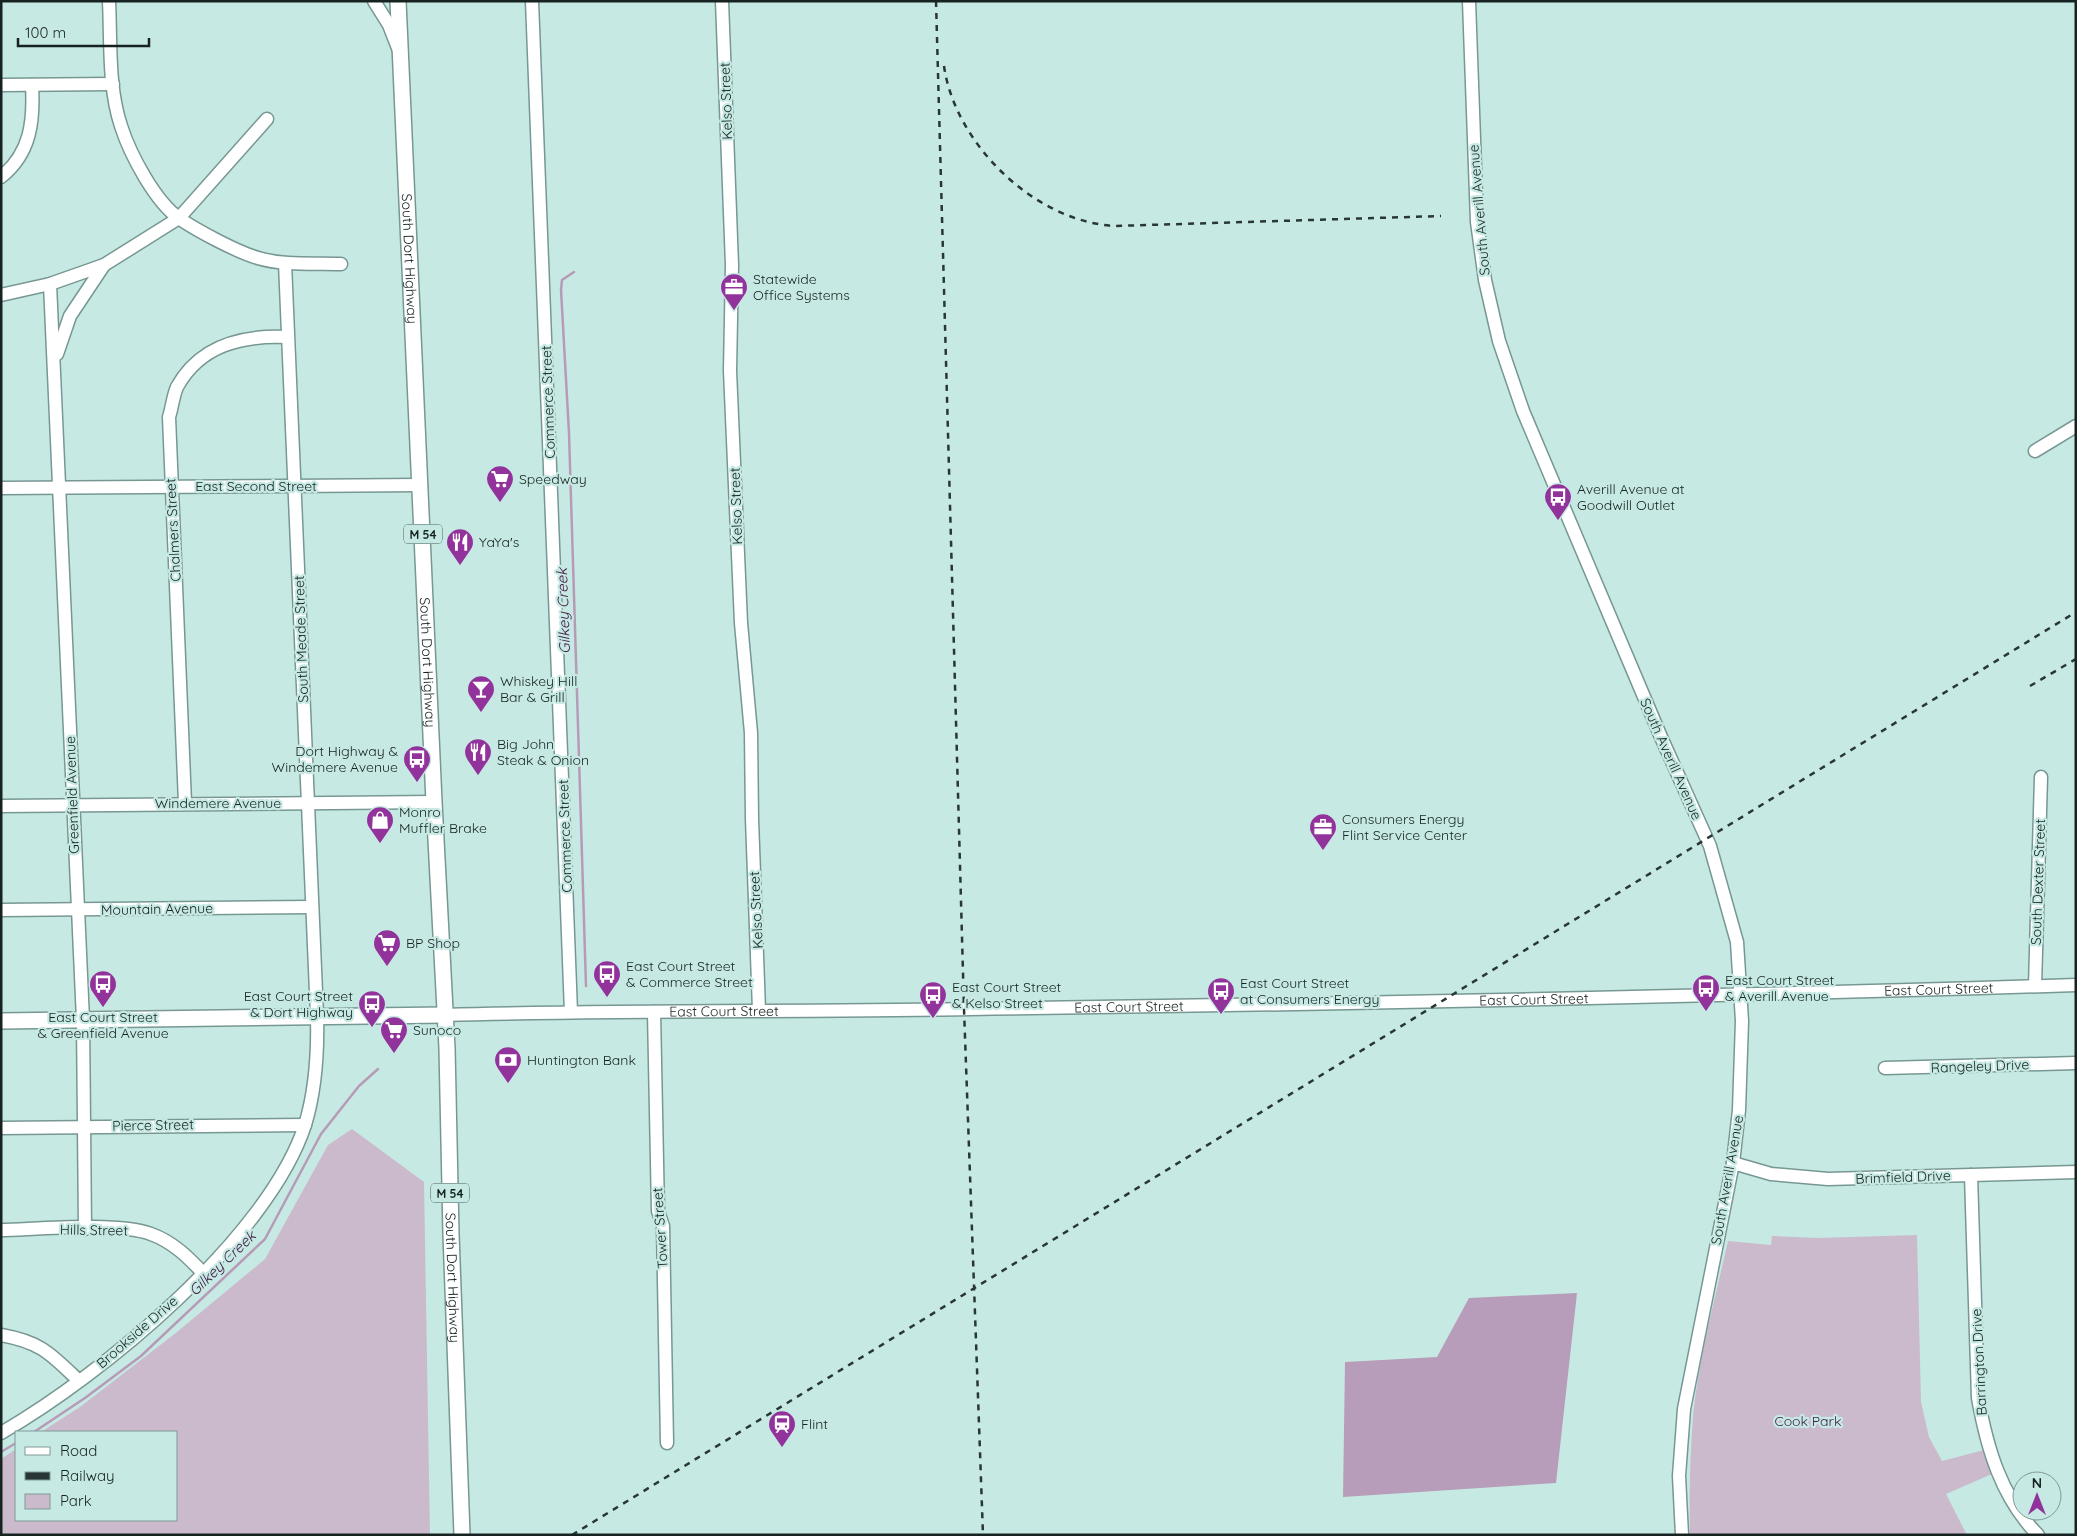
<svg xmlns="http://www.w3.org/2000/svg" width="2077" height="1536" viewBox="0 0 2077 1536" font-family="Quicksand,sans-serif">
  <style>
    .green { fill: #cbbacc }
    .forest { fill: #b79db9 }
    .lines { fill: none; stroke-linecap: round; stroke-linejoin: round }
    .stream { stroke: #b69bb7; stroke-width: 2.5 }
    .minor-casing { stroke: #779793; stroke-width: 15 }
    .major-casing { stroke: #779793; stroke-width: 18 }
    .minor { stroke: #fff; stroke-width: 12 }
    .major { stroke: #fff; stroke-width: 15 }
    .rail { stroke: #283735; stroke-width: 2.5; stroke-dasharray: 6 6; stroke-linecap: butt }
    .labels { text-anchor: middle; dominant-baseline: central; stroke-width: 4.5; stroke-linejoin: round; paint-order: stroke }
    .shield { fill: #c7e9e4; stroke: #4b5e5c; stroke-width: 1 }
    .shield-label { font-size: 12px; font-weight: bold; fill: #162321 }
    .street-label { font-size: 14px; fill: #162321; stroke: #c7e9e4 }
    .poi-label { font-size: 14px; fill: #162321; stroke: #c7e9e4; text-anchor: start }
    .park-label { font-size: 14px; fill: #3c193f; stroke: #c7e9e4 }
    .water-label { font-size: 15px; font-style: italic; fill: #462249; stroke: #c7e9e4 }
  </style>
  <rect width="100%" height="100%" fill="#c7e9e4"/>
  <path class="green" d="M352 1129 424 1182 430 1535H1V1459L16 1449V1520H176V1432H41L80 1407 177 1332 265 1259 328 1145Z
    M1917 1235 1921 1402 1929 1437 1942 1461 1984 1450 1992 1474 1946 1494 1967 1535H1690C1689 1495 1690 1456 1693 1416 1699 1357 1715 1299 1728 1241L1771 1245 1772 1236 1817 1238Z"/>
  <path class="forest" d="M1577 1293 1556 1483 1343 1497 1345 1362 1437 1357 1469 1298Z"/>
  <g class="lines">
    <path class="stream" d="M574 272 562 280 561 290 569 433 586 986
      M34 1432 85 1398 141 1356 265 1239 321 1134 359 1086 378 1069
      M1 1452 16 1443"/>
    <g class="minor-casing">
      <g id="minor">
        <path d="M109 1C111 42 108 87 121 126 130 154 155 202 180 219 198 231 237 252 258 258 285 266 314 263 341 264"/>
        <path d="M374 1 389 25 398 48"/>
        <path d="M532 1 571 1012"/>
        <path d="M722 1 732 265 730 371 741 623 751 733 752 819 759 1010"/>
        <path d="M1469 1 1477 222 1485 280 1499 341 1523 411 1661 737 1710 846 1737 942 1742 1021 1739 1110 1733 1163 1684 1409 1679 1476 1682 1535"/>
        <path d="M1 85 113 84"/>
        <path d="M1 177C31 153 34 121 32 85"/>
        <path d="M50 284 83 1020 85 1229"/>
        <path d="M1 295 50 284 104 265 179 218 267 119"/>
        <path d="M57 354 70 316 104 265"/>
        <path d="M2035 451 2076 426"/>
        <path d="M1 488 421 485"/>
        <path d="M185 803 169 417C172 408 173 396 177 387 200 345 242 335 287 337"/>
        <path d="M1 806 434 802"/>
        <path d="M1 910 312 907"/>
        <path d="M2035 986 2041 777"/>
        <path d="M654 1012 658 1211 663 1226 667 1443"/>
        <path id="s1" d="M445 1015C620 1010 795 1012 970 1009 1339 1004 1707 997 2076 985"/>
        <path d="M1885 1068 2076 1063"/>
        <path d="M1 1128 305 1125"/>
        <path d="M1733 1163 1771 1174 1828 1179 2076 1172"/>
        <path d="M1971 1175 1978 1398C1987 1448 2001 1497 2038 1535"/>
        <path d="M1 1230C40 1229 117 1222 151 1234 173 1242 188 1257 203 1273"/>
        <path d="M1 1335C41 1342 51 1354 79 1381"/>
        <path d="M1 1433C102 1375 268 1238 305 1125 316 1089 318 1053 317 1016L285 263"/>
      </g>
    </g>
    <g class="major-casing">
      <g id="major">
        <path id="s2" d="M398 1 434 802 447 1048 451 1234 462 1535"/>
        <path d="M1 1021 445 1015"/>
      </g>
    </g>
    <use href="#minor" class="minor"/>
    <use href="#major" class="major"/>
    <path class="rail" d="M936 1 964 1009 983 1535
      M944 66C955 144 1035 222 1115 226L1441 216
      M2030 686 2076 659
      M572 1535 2076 612"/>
  </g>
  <defs>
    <g id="office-pin" transform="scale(1.4375)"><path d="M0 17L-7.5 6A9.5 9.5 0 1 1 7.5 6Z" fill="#92329b" stroke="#c7e9e4"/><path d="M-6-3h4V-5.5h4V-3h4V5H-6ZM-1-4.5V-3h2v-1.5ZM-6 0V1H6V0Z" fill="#fff"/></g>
    <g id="supermarket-pin" transform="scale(1.4375)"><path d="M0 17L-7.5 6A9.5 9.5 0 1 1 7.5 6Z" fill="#92329b" stroke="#c7e9e4"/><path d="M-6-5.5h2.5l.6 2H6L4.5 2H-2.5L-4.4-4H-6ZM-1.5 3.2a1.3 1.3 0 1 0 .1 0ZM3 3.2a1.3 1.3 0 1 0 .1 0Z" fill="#fff"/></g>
    <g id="bus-pin" transform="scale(1.4375)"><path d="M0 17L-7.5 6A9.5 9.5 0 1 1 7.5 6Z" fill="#92329b" stroke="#c7e9e4"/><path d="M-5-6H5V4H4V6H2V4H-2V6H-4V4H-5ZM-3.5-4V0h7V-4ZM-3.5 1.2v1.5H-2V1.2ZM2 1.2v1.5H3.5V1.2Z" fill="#fff"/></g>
    <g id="restaurant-pin" transform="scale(1.4375)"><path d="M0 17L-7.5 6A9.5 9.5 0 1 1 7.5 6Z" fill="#92329b" stroke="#c7e9e4"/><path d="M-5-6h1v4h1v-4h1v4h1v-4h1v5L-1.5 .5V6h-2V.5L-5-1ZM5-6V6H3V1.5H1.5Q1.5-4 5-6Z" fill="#fff"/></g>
    <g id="bar-pin" transform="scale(1.4375)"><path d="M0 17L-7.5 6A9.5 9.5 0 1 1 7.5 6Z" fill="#92329b" stroke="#c7e9e4"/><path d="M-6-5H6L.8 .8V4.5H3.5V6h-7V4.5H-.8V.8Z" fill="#fff"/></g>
    <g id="shop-pin" transform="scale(1.4375)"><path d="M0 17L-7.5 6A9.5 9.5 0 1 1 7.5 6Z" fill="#92329b" stroke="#c7e9e4"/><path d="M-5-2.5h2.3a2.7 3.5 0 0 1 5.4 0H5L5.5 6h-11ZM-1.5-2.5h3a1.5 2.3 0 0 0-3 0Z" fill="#fff"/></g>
    <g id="bank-pin" transform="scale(1.4375)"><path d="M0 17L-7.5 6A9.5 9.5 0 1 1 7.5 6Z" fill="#92329b" stroke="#c7e9e4"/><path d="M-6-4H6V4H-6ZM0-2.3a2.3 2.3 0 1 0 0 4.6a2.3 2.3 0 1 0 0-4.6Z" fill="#fff"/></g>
    <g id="station-pin" transform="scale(1.4375)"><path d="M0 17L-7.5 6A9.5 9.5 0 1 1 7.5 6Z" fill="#92329b" stroke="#c7e9e4"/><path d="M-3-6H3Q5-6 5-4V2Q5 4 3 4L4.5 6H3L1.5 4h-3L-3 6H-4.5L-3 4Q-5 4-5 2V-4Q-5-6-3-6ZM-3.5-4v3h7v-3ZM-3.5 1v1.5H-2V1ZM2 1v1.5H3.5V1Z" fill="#fff"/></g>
  </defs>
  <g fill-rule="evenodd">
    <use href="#office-pin" x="734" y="287"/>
    <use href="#supermarket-pin" x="500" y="479"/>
    <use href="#bus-pin" x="1558" y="497"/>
    <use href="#restaurant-pin" x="460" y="542"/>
    <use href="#bar-pin" x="481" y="689"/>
    <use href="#restaurant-pin" x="478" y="752"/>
    <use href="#bus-pin" x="417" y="759"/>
    <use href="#shop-pin" x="380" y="820"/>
    <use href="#office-pin" x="1323" y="827"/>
    <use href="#supermarket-pin" x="387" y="943"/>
    <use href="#bus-pin" x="607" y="974"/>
    <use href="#bus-pin" x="103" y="984"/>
    <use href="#bus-pin" x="1706" y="988"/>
    <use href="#bus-pin" x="1221" y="991"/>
    <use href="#bus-pin" x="933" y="995"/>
    <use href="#bus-pin" x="372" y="1004"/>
    <use href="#supermarket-pin" x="394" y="1030"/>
    <use href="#bank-pin" x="508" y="1060"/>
    <use href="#station-pin" x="782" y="1424"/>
  </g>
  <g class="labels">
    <g class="shield">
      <rect x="404" y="524.5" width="38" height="19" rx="4"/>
      <rect x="431" y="1183.5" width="38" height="19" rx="4"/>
    </g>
    <g class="shield-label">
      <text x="423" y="534">M 54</text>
      <text x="450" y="1193">M 54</text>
    </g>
    <g class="street-label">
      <text transform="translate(726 101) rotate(-92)">Kelso Street</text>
      <text transform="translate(1479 210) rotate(-95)">South Averill Avenue</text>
      <text stroke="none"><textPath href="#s2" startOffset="258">South Dort Highway</textPath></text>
      <text transform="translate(548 402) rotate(-92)">Commerce Street</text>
      <text x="256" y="486">East Second Street</text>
      <text transform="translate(736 506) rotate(-92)">Kelso Street</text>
      <text transform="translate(173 530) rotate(-93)">Chalmers Street</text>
      <text transform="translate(301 639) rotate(-92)">South Meade Street</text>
      <text stroke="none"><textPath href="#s2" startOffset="662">South Dort Highway</textPath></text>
      <text transform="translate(1671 759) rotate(66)">South Averill Avenue</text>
      <text transform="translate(72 795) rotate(-92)">Greenfield Avenue</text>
      <text x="218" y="803">Windemere Avenue</text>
      <text transform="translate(565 836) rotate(-92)">Commerce Street</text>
      <text transform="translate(2038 882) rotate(-88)">South Dexter Street</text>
      <text transform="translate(157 909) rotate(-1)">Mountain Avenue</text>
      <text transform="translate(756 910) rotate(-93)">Kelso Street</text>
      <text stroke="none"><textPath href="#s1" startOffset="1494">East Court Street</textPath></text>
      <text stroke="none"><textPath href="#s1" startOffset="1089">East Court Street</textPath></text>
      <text stroke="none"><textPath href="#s1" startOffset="684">East Court Street</textPath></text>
      <text stroke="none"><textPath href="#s1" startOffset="279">East Court Street</textPath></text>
      <text transform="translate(1980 1066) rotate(-2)">Rangeley Drive</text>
      <text transform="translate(153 1125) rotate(-1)">Pierce Street</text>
      <text transform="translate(1903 1177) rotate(-2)">Brimfield Drive</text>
      <text transform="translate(1727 1180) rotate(-80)">South Averill Avenue</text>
      <text transform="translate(660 1228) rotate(-94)">Tower Street</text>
      <text transform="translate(94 1230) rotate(1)">Hills Street</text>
      <text stroke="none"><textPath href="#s2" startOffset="1278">South Dort Highway</textPath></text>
      <text transform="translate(137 1332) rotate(-41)">Brookside Drive</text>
      <text transform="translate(1979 1362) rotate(-93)">Barrington Drive</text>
    </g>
    <g class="poi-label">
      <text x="753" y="279">Statewide<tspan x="753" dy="16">Office Systems</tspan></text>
      <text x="519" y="479">Speedway</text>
      <text x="1577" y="489">Averill Avenue at<tspan x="1577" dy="16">Goodwill Outlet</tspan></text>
      <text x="479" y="542">YaYa's</text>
      <text x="500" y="681">Whiskey Hill<tspan x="500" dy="16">Bar &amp; Grill</tspan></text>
      <text x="497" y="744">Big John<tspan x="497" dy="16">Steak &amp; Onion</tspan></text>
      <text x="398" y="751" text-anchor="end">Dort Highway &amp;<tspan x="398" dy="16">Windemere Avenue</tspan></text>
      <text x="399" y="812">Monro<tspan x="399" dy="16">Muffler Brake</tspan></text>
      <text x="1342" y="819">Consumers Energy<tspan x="1342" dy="16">Flint Service Center</tspan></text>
      <text x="406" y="943">BP Shop</text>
      <text x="626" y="966">East Court Street<tspan x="626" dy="16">&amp; Commerce Street</tspan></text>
      <text x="1725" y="980">East Court Street<tspan x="1725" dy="16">&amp; Averill Avenue</tspan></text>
      <text x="1240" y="983">East Court Street<tspan x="1240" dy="16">at Consumers Energy</tspan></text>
      <text x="952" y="987">East Court Street<tspan x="952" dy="16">&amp; Kelso Street</tspan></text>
      <text x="353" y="996" text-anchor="end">East Court Street<tspan x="353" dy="16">&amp; Dort Highway</tspan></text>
      <text x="103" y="1017" text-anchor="middle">East Court Street<tspan x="103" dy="16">&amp; Greenfield Avenue</tspan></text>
      <text x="413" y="1030">Sunoco</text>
      <text x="527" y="1060">Huntington Bank</text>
      <text x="801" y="1424">Flint</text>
    </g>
    <g class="park-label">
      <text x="1808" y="1421">Cook Park</text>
    </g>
    <g class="water-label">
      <text transform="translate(563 611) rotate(-92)">Gilkey Creek</text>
      <text transform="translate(222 1263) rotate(-44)">Gilkey Creek</text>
    </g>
  </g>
  <rect width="2077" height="1536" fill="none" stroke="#162321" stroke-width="5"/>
  <rect x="15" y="1431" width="162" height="90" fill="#c7e9e4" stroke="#809a96"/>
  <rect x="25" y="1447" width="25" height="8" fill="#ffffff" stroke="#809a96"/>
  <text x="60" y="1456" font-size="15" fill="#162321">Road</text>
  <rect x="25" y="1472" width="25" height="8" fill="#283735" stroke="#809a96"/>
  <text x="60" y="1481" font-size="15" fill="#162321">Railway</text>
  <rect x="25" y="1494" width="25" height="15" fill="#cbbacc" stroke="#809a96"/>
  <text x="60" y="1506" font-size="15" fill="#162321">Park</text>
  <g transform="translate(2037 1496)"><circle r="24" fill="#c7e9e4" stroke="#809a96"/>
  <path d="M0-4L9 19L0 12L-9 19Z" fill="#92329b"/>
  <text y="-8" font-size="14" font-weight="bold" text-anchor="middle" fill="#162321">N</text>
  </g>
  <path d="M18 38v8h131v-8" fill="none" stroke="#162321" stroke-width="2.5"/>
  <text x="25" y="38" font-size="15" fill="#162321" stroke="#c7e9e4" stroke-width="4" paint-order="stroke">100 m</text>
</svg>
